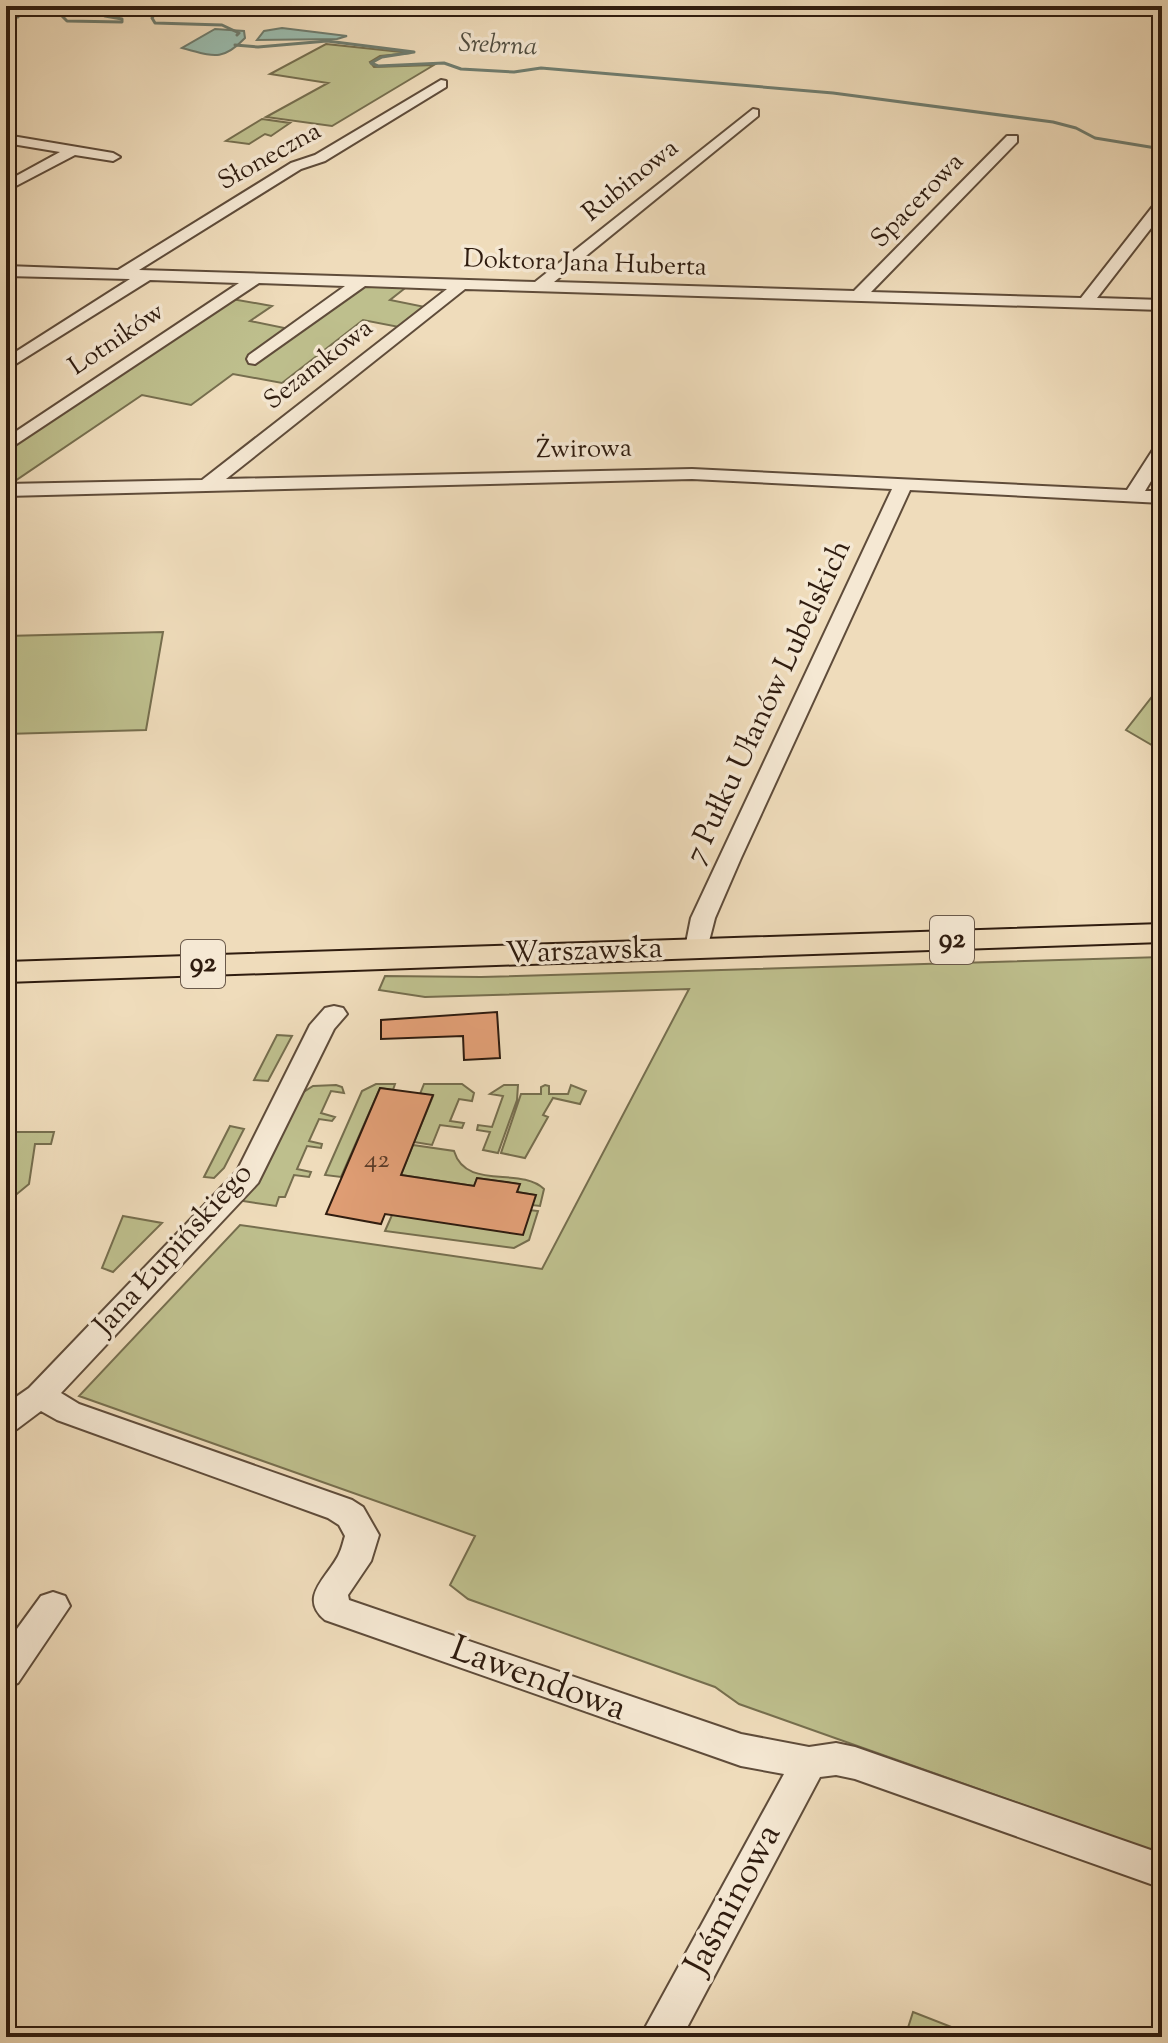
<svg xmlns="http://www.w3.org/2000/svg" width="1168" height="2043" viewBox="0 0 1168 2043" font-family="'Sorts Mill Goudy',serif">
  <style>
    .green { fill: #bebf8d; stroke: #766e4e; stroke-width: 2 }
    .water { fill: #9abcae; stroke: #6f7c6e; stroke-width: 2 }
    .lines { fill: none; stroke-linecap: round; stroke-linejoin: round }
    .stream { stroke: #6f7c6e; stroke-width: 3 }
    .building { fill: #e09e75; stroke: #2f1c0f; stroke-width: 2 }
    .minor-casing { stroke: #5f4c3a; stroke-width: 4 }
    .major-casing { stroke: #2f1c0f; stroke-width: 4 }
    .minor { fill: #f5e8d3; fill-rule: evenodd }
    .major { fill: #efdcbb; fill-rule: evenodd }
    .labels { text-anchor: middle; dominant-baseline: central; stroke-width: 7; stroke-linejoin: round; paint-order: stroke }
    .far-water-label { font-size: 26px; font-style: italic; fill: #4f4c3f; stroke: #f5e8d3 }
    .far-street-label { font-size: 26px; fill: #2f1c0f; stroke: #f5e8d3 }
    .number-label { font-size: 26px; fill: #5b3c28 }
    .shield { fill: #f5e8d3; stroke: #6a594a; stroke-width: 2 }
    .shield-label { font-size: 28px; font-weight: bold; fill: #2f1c0f }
    .street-label { font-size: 30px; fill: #2f1c0f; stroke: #f5e8d3 }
    .near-street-label { font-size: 36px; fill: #2f1c0f; stroke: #f5e8d3 }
  </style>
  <rect width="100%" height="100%" fill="#efdcbb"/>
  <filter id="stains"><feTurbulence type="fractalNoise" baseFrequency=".0025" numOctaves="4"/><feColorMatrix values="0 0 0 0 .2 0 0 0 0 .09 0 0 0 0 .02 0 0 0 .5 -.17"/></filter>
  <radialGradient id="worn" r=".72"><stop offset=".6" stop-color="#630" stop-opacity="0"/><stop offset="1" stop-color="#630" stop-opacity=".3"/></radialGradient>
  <path class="green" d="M326 44 411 53 380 56 370 62 374 67 434 65 332 126 266 117 328 83 270 74Z
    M262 119 290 123 271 136 265 134 249 144 226 141Z
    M409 285 390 300 430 308 404 328 363 320 282 383 233 374 191 405 142 395 6 487V450L232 299 272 306 250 321 289 329 364 286Z
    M163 632 146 730 6 734V636Z
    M1162 684V751L1126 730Z
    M1162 957V1854L739 1704 715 1687 468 1599 450 1585 475 1536 79 1396 240 1225 542 1269 689 989 425 997 379 990 385 976 481 977Z
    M277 1035 292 1036 268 1081 254 1080Z
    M376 1084H395L393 1090 380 1088 341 1177 325 1175 362 1091Z
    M424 1084H462L474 1093 472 1101 459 1099 450 1121 464 1123 462 1128 440 1125 432 1145 414 1142 433 1096 420 1094Z
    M336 1085 342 1087 344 1093 331 1091 321 1113 335 1117 332 1121 319 1119 309 1141 322 1144 321 1148 307 1146 297 1169 311 1172 309 1177 294 1175 285 1197H279L276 1206 243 1201 299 1095 313 1086Z
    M504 1085H518L517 1100 498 1153 483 1150 490 1132 477 1130 478 1125 492 1127 503 1096 490 1094Z
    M545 1085 549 1086V1094H568L571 1085 586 1091 580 1104 553 1098 543 1115 548 1117 525 1158 501 1153 521 1094H541V1087Z
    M230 1126 244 1129 224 1168 214 1178 204 1177Z
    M6 1132H54L51 1144H35L29 1184 6 1203Z
    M413 1145 454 1151C466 1191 520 1166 544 1189L540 1206 531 1205 535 1195 517 1192 519 1184 477 1178 474 1186 401 1175Z
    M529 1210 538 1211 529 1240 514 1248 385 1231 392 1215Z
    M123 1216 162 1223 113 1272 102 1268Z
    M913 2012 977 2037H905Z"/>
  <path class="water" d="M282 28 347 36 337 39 257 40 264 31Z
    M215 29 244 31 245 38C222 62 213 56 182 48Z"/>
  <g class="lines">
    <path class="stream" d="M6 18 18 17 22 11 55 7 72 9 61 15 67 21 122 22V19L105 16 134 8 156 12 152 18 155 23 222 25 239 33 237 35
      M235 45 258 47 327 41 414 52 382 57 371 63 378 66 444 63 461 69 514 72 541 68 833 93 1053 122 1076 128 1095 138 1162 149"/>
  </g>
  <path class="building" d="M497 1012 500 1058 464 1060 463 1036 381 1039V1020Z
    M380 1088 433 1095 401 1175 474 1186 477 1178 520 1184 517 1192 536 1195 523 1235 385 1214 381 1224 326 1214Z"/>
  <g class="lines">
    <g class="minor-casing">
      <path id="minor" d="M441 80 446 81V87L325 161 301 169 139 270 535 282 753 109 758 110V116L554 282 854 291 1007 136H1017V142L871 292 1081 298 1157 201 1162 200V214L1097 298 1162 300V310L465 289 226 479 692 469 1127 490 1156 445 1162 444V463L1145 491H1162V503L910 490 741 858 715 918 706 953H688L685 948 691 918 892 489 692 479 6 496V484L202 480 447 289 365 286 255 364 249 363 247 359 249 355 345 286 259 283 6 451V438L239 283 150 280 6 370V358L130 279 6 276V266L118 270 291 163 315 155Z
        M6 135 113 153 120 157 113 161 75 155 12 188 6 186 7 181 60 152 6 143Z
        M334 1006 343 1008 347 1014 334 1029 258 1183 61 1393 79 1404 352 1500 363 1507 379 1535 371 1561 348 1595 349 1600 741 1734 809 1747 836 1743 855 1747 1162 1854V1888L855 1779 836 1775 820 1777 682 2037H640L784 1774 741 1766 325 1620C297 1597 329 1576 339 1554 342 1548 343 1542 345 1536L339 1525 328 1518 57 1420 41 1411 17 1429 6 1432V1404L29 1388 237 1171 310 1025 325 1008Z
        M53 1592 65 1596 70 1606 18 1683 6 1687V1644L41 1596Z"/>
    </g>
    <g class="major-casing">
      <path id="major" d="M1162 924V942L6 982V962Z"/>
    </g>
    <use href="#minor" class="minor"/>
    <use href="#major" class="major"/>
  </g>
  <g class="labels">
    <g class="far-water-label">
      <text transform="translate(498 46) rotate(3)">Srebrna</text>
    </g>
    <g class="far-street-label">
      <text transform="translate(270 157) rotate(-29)">Słoneczna</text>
      <text transform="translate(631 181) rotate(-39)">Rubinowa</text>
      <text transform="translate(918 201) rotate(-46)">Spacerowa</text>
      <text transform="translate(585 264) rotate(2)">Doktora Jana Huberta</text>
      <text transform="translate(117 340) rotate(-34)">Lotników</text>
      <text transform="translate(319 365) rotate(-38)">Sezamkowa</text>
      <text transform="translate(584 450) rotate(-1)">Żwirowa</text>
    </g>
    <g class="number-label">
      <text x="377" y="1160">42</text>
    </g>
    <g class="shield">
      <rect x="930" y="916" width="44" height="48" rx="6"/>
      <rect x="181" y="940" width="44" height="48" rx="6"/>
    </g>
    <g class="shield-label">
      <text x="952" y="940">92</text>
      <text x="203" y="964">92</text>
    </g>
    <g class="street-label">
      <text transform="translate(769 702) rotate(-65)">7 Pułku Ułanów Lubelskich</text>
      <text transform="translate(584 952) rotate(-2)">Warszawska</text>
      <text transform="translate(174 1250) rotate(-48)">Jana Łupińskiego</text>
    </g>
    <g class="near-street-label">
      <text transform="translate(538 1680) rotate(20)">Lawendowa</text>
      <text transform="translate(734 1900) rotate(-62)">Jaśminowa</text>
    </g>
  </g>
  <rect width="1168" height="2043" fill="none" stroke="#efdcbb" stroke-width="32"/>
  <rect x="8" y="8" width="1152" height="2027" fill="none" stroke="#2f1c0f" stroke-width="4"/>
  <rect x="16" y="16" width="1136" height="2011" fill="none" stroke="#2f1c0f" stroke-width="2"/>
  <rect width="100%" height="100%" filter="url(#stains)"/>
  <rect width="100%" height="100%" fill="url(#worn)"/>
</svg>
